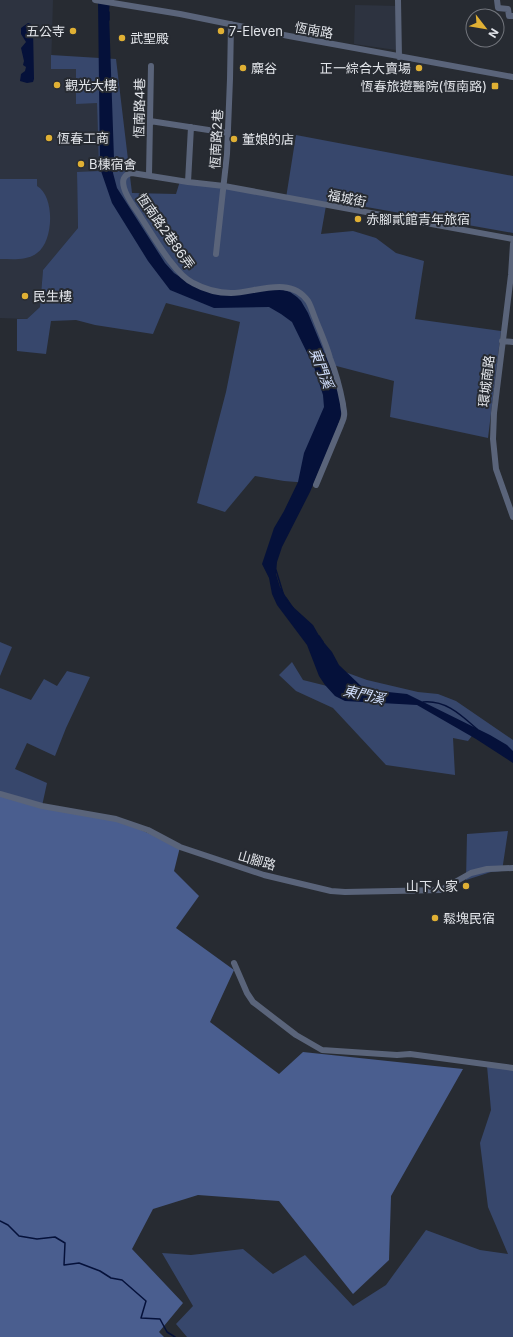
<svg xmlns="http://www.w3.org/2000/svg" width="513" height="1337" viewBox="0 0 513 1337" font-family="Inter,'Noto Sans TC',sans-serif">
  <style>
    .built { fill: #2d3340 }
    .green { fill: #37476c }
    .forest { fill: #4a5e8f }
    .water { fill: #05113a }
    .lines { fill: none; stroke-linecap: round; stroke-linejoin: round }
    .stream { stroke: #05113a; stroke-width: 1.5 }
    .minor { stroke: #5a647a; stroke-width: 6 }
    .poi-dot { fill: #e0b034; stroke: #272b32; stroke-width: 1.5 }
    .labels { text-anchor: middle; dominant-baseline: central; stroke-width: 4; stroke-linejoin: round; paint-order: stroke }
    .street-label { font-size: 13px; fill: #e2e5ea; stroke: #272b32 }
    .poi-label { font-size: 13px; fill: #e2e5ea; stroke: #272b32; text-anchor: start }
    .water-label { font-size: 14px; font-style: italic; fill: #d1dffd; stroke: #272b32 }
  </style>
  <rect width="100%" height="100%" fill="#272b32"/>
  <path class="built" d="M0 0H53L51 69 76 68 97 103 99 171 77 173 78 228 43 270 40 307 27 319 0 318Z
    M355 5 399 6 396 50 354 44Z"/>
  <path class="green" d="M51 55 116 59 132 193 176 194 180 181 286 198 296 135 513 176V233L327 200 321 234 353 231 376 238 396 253 424 261 415 319 501 331 488 438 390 417 394 381 321 362 332 389 309 483 284 481 255 476 225 512 197 503 226 392 240 322 166 303 153 334 95 325 76 320 51 321 46 354 17 351V319H27L40 307 43 270 78 228 77 172 99 171 97 103 76 104V69H51Z
    M0 179H37V186C55 196 54 241 37 253 27 261 12 259 0 259Z
    M0 642 12 647 0 676Z
    M292 662 303 680 335 688 345 672 367 680 418 692 438 694 456 701 513 740V761L477 729 468 741 453 738 455 775 386 765 333 708 296 691 279 675Z
    M67 671 90 677 66 728 55 756 27 743 15 769 47 783 42 806 0 796V688L31 700 44 679 57 686Z
    M508 831 502 871 491 872 466 880 467 834Z
    M487 1066 513 1067V1337H187L176 1324 193 1306 162 1253 191 1255 243 1249 273 1274 305 1255 353 1306 386 1285 426 1230 480 1250 508 1254 488 1207 480 1143 491 1110Z"/>
  <path class="forest" d="M0 796 116 819 180 847 174 871 199 896 176 928 234 970 210 1022 279 1074 303 1052 463 1069 391 1196 389 1260 353 1294 279 1201 198 1195 153 1209 132 1249 183 1303 159 1332 164 1337H0Z"/>
  <path class="water" d="M98 0H110L109 13 114 159 113 173 117 188 165 263 174 273 186 281 211 293 281 289 290 292 297 297 301 301 308 313 336 381 342 405 341 415 338 426 310 492 282 547 277 562 276 574 280 587 291 605 313 625 321 639 332 652 339 665 360 685 369 690 407 694 490 735 507 745 513 751V763L476 739 417 705 345 701 335 696 325 685 319 676 307 645 277 605 272 594 269 578 262 564 274 528 284 511 298 482 304 453 324 407 323 395 314 367 292 322 281 314 269 307 214 308 170 290 148 261 112 203 100 168Z
    M28 23 31 24 33 28 34 79 33 82 27 83 20 81 21 74 25 71 26 67 23 65 24 61 21 48 26 42 21 34V28Z"/>
  <g class="lines">
    <path class="stream" d="M109 20V12
      M276 570 283 593
      M286 598 293 608
      M319 636 323 642V644
      M423 702C446 700 461 715 477 729
      M0 1221 8 1225 19 1236 37 1239 55 1237 65 1243 64 1265 79 1263 100 1271 111 1278 122 1280 146 1301 141 1318 160 1319 167 1332 175 1337"/>
    <path class="minor" d="M95 0 180 14 289 36 513 77
      M398 0 399 57
      M497 0 498 8 508 9 509 16H513
      M150 121 228 133
      M149 175 151 66
      M188 182 191 127
      M513 244 511 275 494 413 493 439 496 469 513 517
      M216 254 227 154 230 79 231 24
      M502 341 513 342
      M316 485 341 425C342 422 344 419 344 416 345 412 343 408 343 404 340 388 336 373 330 358 326 344 320 331 315 318 313 313 311 306 308 301 290 275 255 293 231 293 218 293 204 289 193 283 173 274 148 226 134 207 128 198 114 176 132 173L188 182 224 186 513 239
      M0 794 42 806 116 819 148 830 180 847 264 875 331 891 345 892 441 890 471 873 487 869 513 868
      M234 963 247 993 253 1002 296 1035 322 1050 397 1055 410 1054 513 1068"/>
  </g>
  <g class="poi-dot">
    <circle cx="73" cy="31" r="4"/>
    <circle cx="221" cy="31" r="4"/>
    <circle cx="122" cy="38" r="4"/>
    <circle cx="243" cy="68" r="4"/>
    <circle cx="419" cy="68" r="4"/>
    <circle cx="57" cy="85" r="4"/>
    <rect x="491" y="82" width="8" height="8" rx="2"/>
    <circle cx="49" cy="138" r="4"/>
    <circle cx="234" cy="139" r="4"/>
    <circle cx="81" cy="164" r="4"/>
    <circle cx="358" cy="219" r="4"/>
    <circle cx="25" cy="296" r="4"/>
    <circle cx="466" cy="886" r="4"/>
    <circle cx="435" cy="918" r="4"/>
  </g>
  <g class="labels">
    <g class="street-label">
      <text transform="translate(314 30) rotate(10)">恆南路</text>
      <text transform="translate(139 108) rotate(-89)">恆南路4巷</text>
      <text transform="translate(216 139) rotate(-87)">恆南路2巷</text>
      <text transform="translate(347 198) rotate(11)">福城街</text>
      <text transform="translate(166 231) rotate(55)">恆南路2巷86弄</text>
      <text transform="translate(486 381) rotate(-83)">環城南路</text>
      <text transform="translate(257 860) rotate(16)">山腳路</text>
    </g>
    <g class="poi-label">
      <text x="65" y="31" text-anchor="end">五公寺</text>
      <text x="229" y="31">7-Eleven</text>
      <text x="130" y="38">武聖殿</text>
      <text x="251" y="68">麋谷</text>
      <text x="411" y="68" text-anchor="end">正一綜合大賣場</text>
      <text x="65" y="85">觀光大樓</text>
      <text x="487" y="86" text-anchor="end">恆春旅遊醫院(恆南路)</text>
      <text x="57" y="138">恆春工商</text>
      <text x="242" y="139">董娘的店</text>
      <text x="89" y="164">B棟宿舍</text>
      <text x="366" y="219">赤腳貳館青年旅宿</text>
      <text x="33" y="296">民生樓</text>
      <text x="458" y="886" text-anchor="end">山下人家</text>
      <text x="443" y="918">鬆塊民宿</text>
    </g>
    <g class="water-label">
      <text transform="translate(322 368) rotate(69)">東門溪</text>
      <text transform="translate(364 694) rotate(13)">東門溪</text>
    </g>
  </g>
  <g transform="translate(485 28) rotate(121)"><circle r="19" fill="#272b32" stroke="#72757c"/>
  <path d="M0-3L7 15L0 10L-7 15Z" fill="#e0b034"/>
  <text y="-6" font-size="11" font-weight="bold" text-anchor="middle" fill="#e2e5ea">N</text>
  </g>
</svg>
